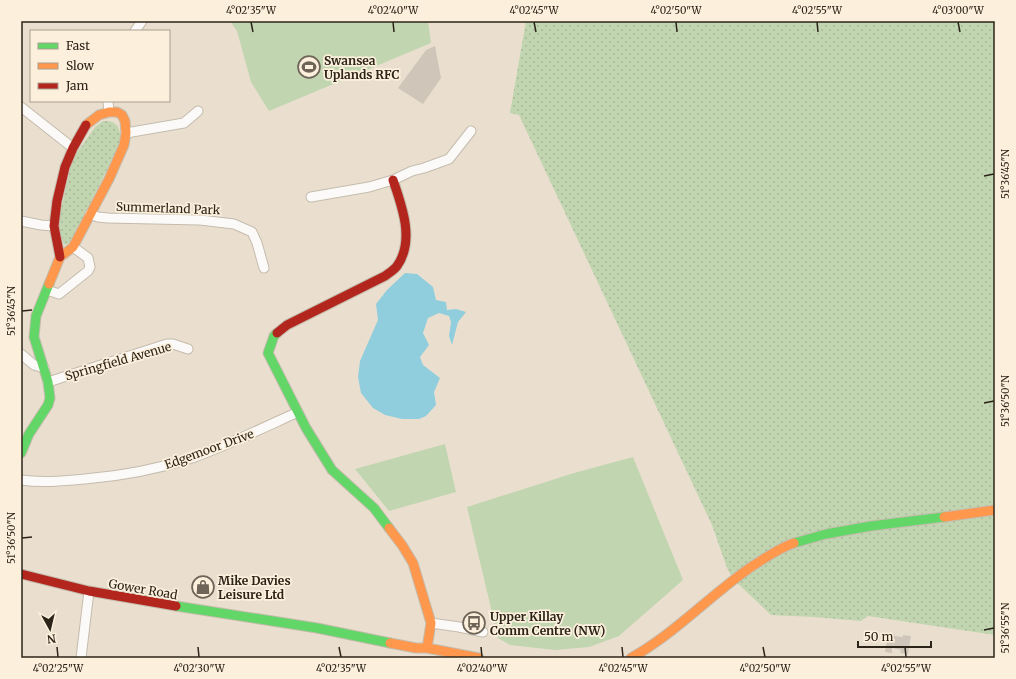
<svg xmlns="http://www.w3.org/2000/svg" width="1016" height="679" viewBox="0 0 1016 679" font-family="Merriweather,serif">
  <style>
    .grass { fill: url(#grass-dots) }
    .green { fill: #c1d5b0 }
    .water { fill: #90cedd }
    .building { fill: #cfc6b9 }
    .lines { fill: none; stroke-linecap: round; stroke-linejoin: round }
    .street-casing { stroke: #c4bcae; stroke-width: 11 }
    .fast-casing { stroke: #c4bcae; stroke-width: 11 }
    .slow-casing { stroke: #c4bcae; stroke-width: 11 }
    .jam-casing { stroke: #c4bcae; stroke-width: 11 }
    .street { stroke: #fcfaf8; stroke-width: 9 }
    .fast { stroke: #63d668; stroke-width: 9 }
    .slow { stroke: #ff974d; stroke-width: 9 }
    .jam { stroke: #b3261e; stroke-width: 9 }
    .ticks { fill: none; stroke: #2c2418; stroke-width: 1.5 }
    .labels { text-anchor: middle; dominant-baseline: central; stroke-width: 3.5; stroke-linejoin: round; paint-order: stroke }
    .poi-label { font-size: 12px; font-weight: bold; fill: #2c2418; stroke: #fcf0dd; text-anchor: start }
    .street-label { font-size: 12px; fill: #2c2418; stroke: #fcf0dd }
    .neatline { fill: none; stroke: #2c2418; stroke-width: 1.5 }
    .ticks-label { font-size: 10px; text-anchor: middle; fill: #2c2418 }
  </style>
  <defs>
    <pattern id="grass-dots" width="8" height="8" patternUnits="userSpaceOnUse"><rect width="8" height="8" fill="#c1d5b0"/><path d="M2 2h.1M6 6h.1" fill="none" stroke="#a6b797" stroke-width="1.8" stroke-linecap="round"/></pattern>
  </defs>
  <rect width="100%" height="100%" fill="#eadfce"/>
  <path class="grass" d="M526 21H995V635L868 616 861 621 814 617 771 615 733 579 727 568 712 525 519 115 510 113Z
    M103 121C118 120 120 128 121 142L70 243 64 245 58 224 72 160 95 127Z"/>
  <path class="green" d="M230 21H428L431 43 269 111 251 82 237 31Z
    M445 444 456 492 389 511 355 469Z
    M633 457 683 580 619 636 589 647 555 650 510 645 498 638 467 507 574 473Z"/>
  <path class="water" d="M405 273 417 274 433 287 436 300 446 302 447 310 456 309 466 312 458 322 452 345 449 336 451 322 449 316 439 313 428 318 423 333 429 345 420 357 423 365 440 378 434 392 436 405 426 416 419 419H402L385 415 373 408 361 393 358 377 360 361 378 320 376 304 387 290Z"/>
  <path class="building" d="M435 46 441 78 423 104 398 88 426 50Z
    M888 633 895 634 894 636 903 637V635L911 636 908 654 900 653 901 650 892 648V653L885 652Z"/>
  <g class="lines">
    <g class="street-casing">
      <path id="street" d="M135 31 142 21
        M108 101 109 112
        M21 107 73 148
        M126 133 184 123 198 111
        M311 197 369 187 393 180 412 171 424 168 449 159 471 131
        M90 214 98 217 108 218 200 220 234 224 252 232 257 243 264 268
        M21 221 41 225 54 226
        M47 290 59 294 88 271 90 267 88 258 73 247
        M21 354 34 365 44 368
        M48 382 167 344H173L188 349
        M21 480C42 483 63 481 85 479 121 476 158 469 192 458 228 445 263 428 298 412
        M431 623 459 627 483 632
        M81 658 89 591"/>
    </g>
    <g class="fast-casing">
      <path id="fast" d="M277 333 274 336 268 353 306 428 332 470 374 508 389 528
        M21 453 29 434 48 405 50 398 48 382 34 337 36 316 49 284
        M794 543 826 534 871 526 944 517
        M176 606 317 628 390 643"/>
    </g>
    <g class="slow-casing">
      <path id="slow" d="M49 284 60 257 73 247 109 179 124 145 126 133 125 121 122 115 117 112H109L99 115 86 125
        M944 517 995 510
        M389 528 402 545 413 563 431 623 427 648
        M390 643 416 648H427L479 658
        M631 658C676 633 711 594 754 565 767 557 779 548 794 543"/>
    </g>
    <g class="jam-casing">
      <path id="jam" d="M60 257 54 226 57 201 65 167 73 148 86 125
        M277 333 287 325 385 276C389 273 394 270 397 266 415 241 402 206 393 180
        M21 574 89 591 176 606"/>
    </g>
    <use href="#street" class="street"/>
    <use href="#fast" class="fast"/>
    <use href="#slow" class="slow"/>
    <use href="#jam" class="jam"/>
  </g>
  <path class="ticks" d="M251 22 253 32M393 22 394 32M534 22 536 32M676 22 677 32M817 22 818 32M958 22 960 32M984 176 994 174M22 311 32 310M984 403 994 401M22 538 32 537M984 630 994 628M57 647 58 657M198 647 199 657M339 647 341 657M481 647 482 657M622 647 623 657M763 647 765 657M905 647 906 657"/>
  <defs>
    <g id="stadium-ring" transform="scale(1.15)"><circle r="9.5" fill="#fcf0dd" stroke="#6e6558" stroke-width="1.5"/><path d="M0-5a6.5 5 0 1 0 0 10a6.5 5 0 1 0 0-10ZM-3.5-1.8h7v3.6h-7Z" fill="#6e6558"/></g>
    <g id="shop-ring" transform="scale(1.15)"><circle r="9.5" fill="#fcf0dd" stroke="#6e6558" stroke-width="1.5"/><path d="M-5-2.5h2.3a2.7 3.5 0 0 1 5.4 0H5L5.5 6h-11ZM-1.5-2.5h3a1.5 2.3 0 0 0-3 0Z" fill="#6e6558"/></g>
    <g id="bus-ring" transform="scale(1.15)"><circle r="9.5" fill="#fcf0dd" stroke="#6e6558" stroke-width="1.5"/><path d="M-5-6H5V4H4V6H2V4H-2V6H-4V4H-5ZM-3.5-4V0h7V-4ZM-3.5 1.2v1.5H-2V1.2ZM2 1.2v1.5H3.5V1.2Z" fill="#6e6558"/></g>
  </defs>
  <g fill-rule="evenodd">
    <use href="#stadium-ring" x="309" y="67"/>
    <use href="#shop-ring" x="203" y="587"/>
    <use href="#bus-ring" x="474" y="623"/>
  </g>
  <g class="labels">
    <g class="poi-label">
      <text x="324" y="60">Swansea<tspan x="324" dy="14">Uplands RFC</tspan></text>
      <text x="218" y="580">Mike Davies<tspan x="218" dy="14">Leisure Ltd</tspan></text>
      <text x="490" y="616">Upper Killay<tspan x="490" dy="14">Comm Centre (NW)</tspan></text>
    </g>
    <g class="street-label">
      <text transform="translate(168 208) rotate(2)">Summerland Park</text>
      <text transform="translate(118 361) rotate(-16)">Springfield Avenue</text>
      <text transform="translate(209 449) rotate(-20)">Edgemoor Drive</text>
      <text transform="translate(143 589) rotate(10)">Gower Road</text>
    </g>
  </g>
  <rect width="1016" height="679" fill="none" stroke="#fcf0dd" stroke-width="44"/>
  <rect x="30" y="30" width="140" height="72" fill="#fcf0dd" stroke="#a99e8e"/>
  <rect x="38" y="43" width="20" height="6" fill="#63d668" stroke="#a99e8e"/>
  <text x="66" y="50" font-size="12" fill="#2c2418">Fast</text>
  <rect x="38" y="63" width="20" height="6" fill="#ff974d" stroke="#a99e8e"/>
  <text x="66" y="70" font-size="12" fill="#2c2418">Slow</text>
  <rect x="38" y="83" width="20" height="6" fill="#b3261e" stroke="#a99e8e"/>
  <text x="66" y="90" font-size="12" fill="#2c2418">Jam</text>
  <g transform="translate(50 629) rotate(172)" stroke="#fcf0dd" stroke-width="3" paint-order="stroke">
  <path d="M0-3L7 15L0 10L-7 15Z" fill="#2c2418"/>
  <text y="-6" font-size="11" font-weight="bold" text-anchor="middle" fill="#2c2418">N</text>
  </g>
  <path d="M858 641v6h73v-6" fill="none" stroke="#2c2418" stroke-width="2"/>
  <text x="864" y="641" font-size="12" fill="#2c2418" stroke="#fcf0dd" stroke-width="3" paint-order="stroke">50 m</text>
  <rect x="22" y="22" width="972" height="635" class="neatline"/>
  <g class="ticks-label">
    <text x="251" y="14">4°02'35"W</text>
    <text x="393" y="14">4°02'40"W</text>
    <text x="534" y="14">4°02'45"W</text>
    <text x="676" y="14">4°02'50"W</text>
    <text x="817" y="14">4°02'55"W</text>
    <text x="958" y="14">4°03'00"W</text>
    <text transform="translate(1005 174) rotate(-90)" y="4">51°36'45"N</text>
    <text transform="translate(11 311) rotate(-90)" y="4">51°36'45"N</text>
    <text transform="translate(1005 401) rotate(-90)" y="4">51°36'50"N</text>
    <text transform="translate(11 538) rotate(-90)" y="4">51°36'50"N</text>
    <text transform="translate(1005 628) rotate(-90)" y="4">51°36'55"N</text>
    <text x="58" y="672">4°02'25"W</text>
    <text x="199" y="672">4°02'30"W</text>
    <text x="341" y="672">4°02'35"W</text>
    <text x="482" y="672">4°02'40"W</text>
    <text x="623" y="672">4°02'45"W</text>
    <text x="765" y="672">4°02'50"W</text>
    <text x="906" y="672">4°02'55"W</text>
  </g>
</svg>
